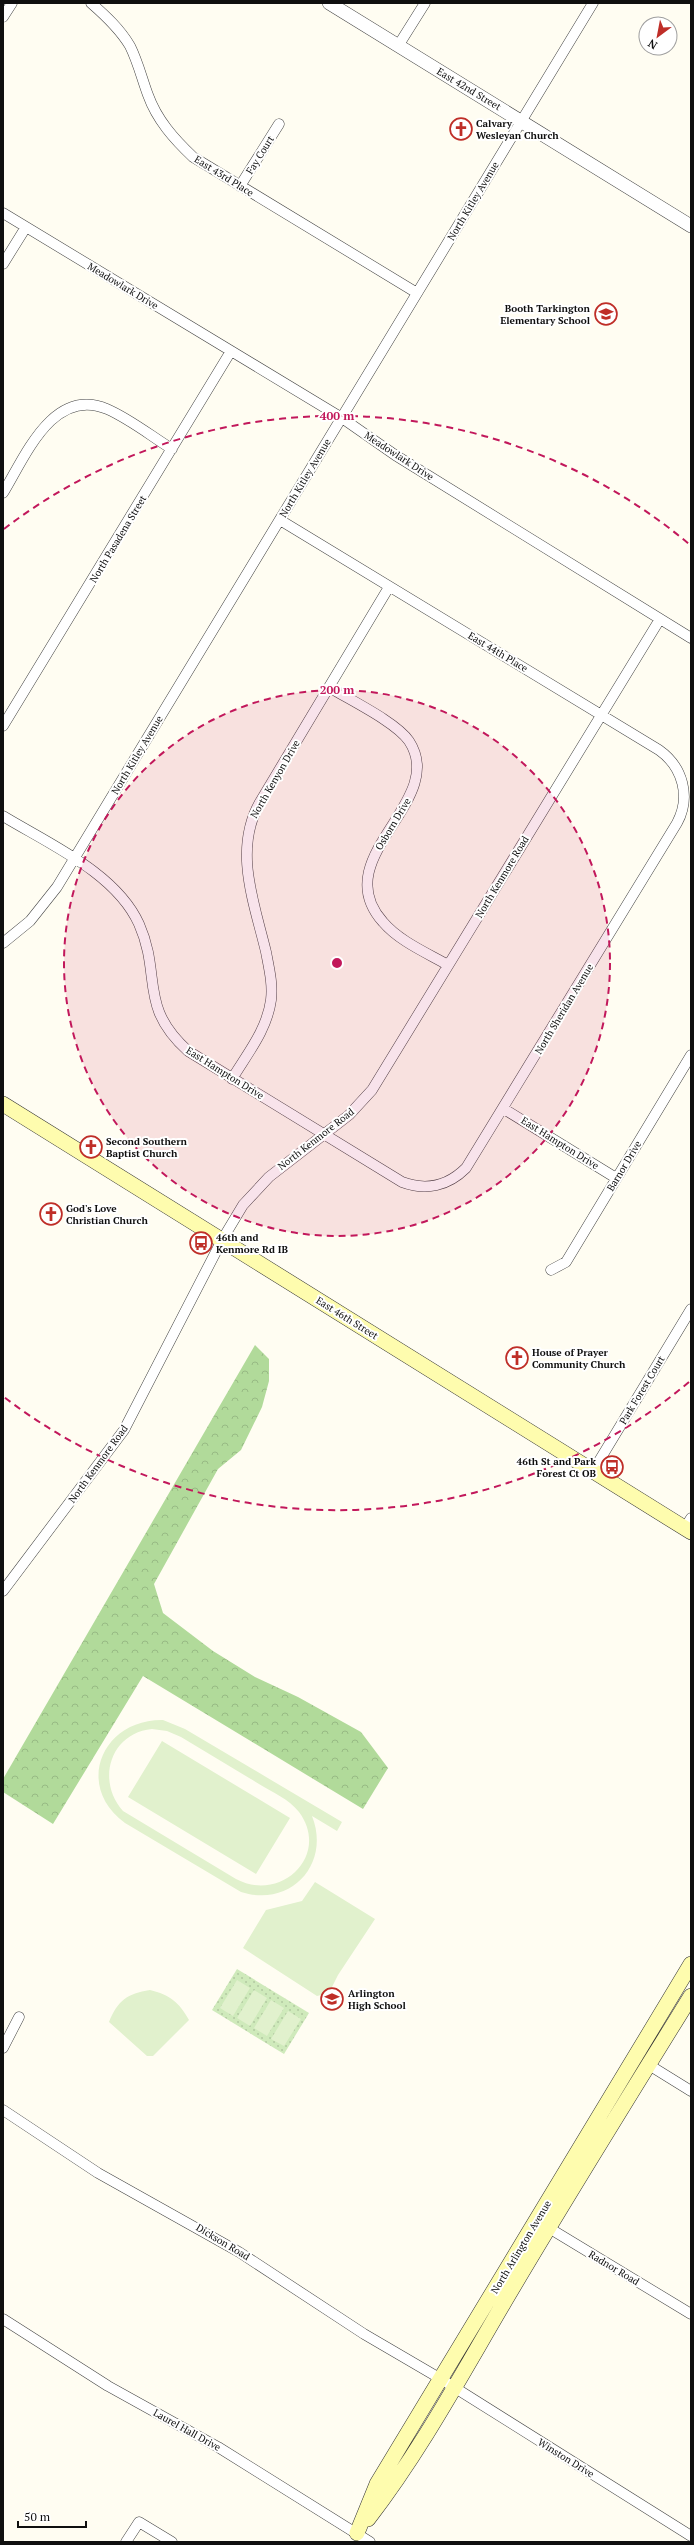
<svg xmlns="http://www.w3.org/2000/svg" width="694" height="2545" viewBox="0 0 694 2545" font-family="'PT Serif',serif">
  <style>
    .forest { fill: url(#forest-crowns) }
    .park { fill: url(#park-dots) }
    .pitch { fill: #e1f1cd; fill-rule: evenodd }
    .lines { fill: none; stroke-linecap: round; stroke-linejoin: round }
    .minor-casing { stroke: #424242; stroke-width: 11 }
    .tertiary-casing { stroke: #424242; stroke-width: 14 }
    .secondary-casing { stroke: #313131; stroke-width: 16 }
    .minor { stroke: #fff; stroke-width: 10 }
    .tertiary { stroke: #fff; stroke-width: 13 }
    .secondary { stroke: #fefcae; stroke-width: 15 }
    .ring { fill: none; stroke: #c2185b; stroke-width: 2; stroke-dasharray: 7 5 }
    .labels { text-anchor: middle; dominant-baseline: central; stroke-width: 4; stroke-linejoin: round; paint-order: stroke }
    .street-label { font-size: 10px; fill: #0f0f0f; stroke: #fff }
    .poi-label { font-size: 10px; font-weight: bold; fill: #0f0f0f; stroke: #fff; text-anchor: start }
    .centre { fill: #c2185b; stroke: #fff; stroke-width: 2 }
    .ring-label { font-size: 12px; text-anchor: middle; font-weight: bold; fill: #c2185b; stroke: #fff; stroke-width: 4; stroke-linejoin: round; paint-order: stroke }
  </style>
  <defs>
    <pattern id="forest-crowns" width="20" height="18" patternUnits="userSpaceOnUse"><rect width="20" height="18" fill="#b1da9a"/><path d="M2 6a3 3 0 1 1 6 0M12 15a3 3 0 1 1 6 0" fill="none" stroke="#97ba84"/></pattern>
    <pattern id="park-dots" width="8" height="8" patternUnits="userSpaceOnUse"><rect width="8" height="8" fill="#cfeabb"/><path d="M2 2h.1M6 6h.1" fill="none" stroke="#b1c8a0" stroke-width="1.8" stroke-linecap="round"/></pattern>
  </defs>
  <rect width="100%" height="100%" fill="#fffdf2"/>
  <path class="forest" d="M255 1345 269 1359V1381L262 1407 241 1450 218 1469 154 1584 163 1613 213 1651 255 1677 298 1697 361 1732 388 1768 363 1809 143 1676 53 1824 3 1792V1779Z"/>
  <path class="park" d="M237 1969 309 2013 284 2054 212 2010Z"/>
  <path class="pitch" d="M163 1720 185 1729 342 1822 337 1831 312 1816C331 1864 291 1908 241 1892L125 1823C74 1786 102 1719 163 1720ZM152 1729 167 1731 181 1737C207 1753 233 1768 259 1784 272 1792 289 1799 299 1812 331 1855 281 1903 236 1879L123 1811C96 1781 110 1733 152 1729Z
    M162 1741 290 1818 256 1874 128 1797Z
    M315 1882 375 1919 338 1975 329 1993 317 1996 243 1948 266 1910 302 1901Z
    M237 1980 250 1988 233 2016 220 2008Z
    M150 1990C170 1995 179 2002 189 2020L153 2056H147L109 2022C118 2000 127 1994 150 1990Z
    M254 1990 267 1998 250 2026 237 2018Z
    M271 2000 284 2008 267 2036 254 2028Z
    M288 2011 301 2019 284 2046 271 2039Z"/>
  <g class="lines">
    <g class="minor-casing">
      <path id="minor" d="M91 3C106 16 120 29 130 46 138 62 142 79 148 95 157 120 174 139 193 157L417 293
        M3 17 12 3
        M398 46 425 3
        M240 186 279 124
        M3 213 342 418 395 455 691 638
        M3 264 26 227
        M3 493C25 457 53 386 107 409 130 419 151 436 172 449
        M329 687C350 700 396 722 409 741 449 802 325 857 383 922 399 941 427 953 448 965
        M3 726 231 351
        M3 816C49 844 116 873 139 924 162 976 138 1006 188 1051L402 1182C426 1191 448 1186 466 1168L677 823C691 797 683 767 659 750L280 520
        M3 943 30 921 57 887 593 3
        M232 1079C247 1054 267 1030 271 1000 273 984 269 968 266 952 254 902 233 850 260 802L389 587
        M504 1109 616 1178
        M551 1270 566 1262 691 1055
        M593 1471 691 1309
        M685 1528 691 1518
        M3 1591 124 1430 222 1240 243 1205 269 1177 349 1115 372 1090 660 619
        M3 2048 19 2017
        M649 2065 691 2091
        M3 2110 98 2173 239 2252 364 2334 441 2379 691 2536
        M544 2225 691 2314
        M3 2319 108 2386 218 2447 370 2542
        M126 2542 139 2522 172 2542"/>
    </g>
    <g class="tertiary-casing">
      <path id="tertiary" d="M329 3 691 226"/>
    </g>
    <g class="secondary-casing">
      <path id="secondary" d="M3 1104 691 1532
        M368 2519C422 2449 464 2370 509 2294 568 2194 630 2095 691 1996
        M357 2533 377 2484 691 1964"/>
    </g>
    <use href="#minor" class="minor"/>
    <use href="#tertiary" class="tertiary"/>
    <use href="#secondary" class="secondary"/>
  </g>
  <circle cx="337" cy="963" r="273" fill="#c2185b" fill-opacity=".12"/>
  <g class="ring">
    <circle cx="337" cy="963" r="273"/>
    <path d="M689 1382A547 547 0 0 1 4 1397M4 529A547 547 0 0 1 689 544"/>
  </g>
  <defs>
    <g id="church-ring" transform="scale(1.15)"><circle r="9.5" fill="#fff" stroke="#bf2e28" stroke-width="1.5"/><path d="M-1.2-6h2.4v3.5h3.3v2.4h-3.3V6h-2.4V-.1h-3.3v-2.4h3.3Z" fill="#bf2e28"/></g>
    <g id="school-ring" transform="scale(1.15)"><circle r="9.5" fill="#fff" stroke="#bf2e28" stroke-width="1.5"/><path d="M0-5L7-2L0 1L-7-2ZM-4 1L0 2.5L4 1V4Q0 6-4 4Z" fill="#bf2e28"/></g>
    <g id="bus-ring" transform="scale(1.15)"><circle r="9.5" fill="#fff" stroke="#bf2e28" stroke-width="1.5"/><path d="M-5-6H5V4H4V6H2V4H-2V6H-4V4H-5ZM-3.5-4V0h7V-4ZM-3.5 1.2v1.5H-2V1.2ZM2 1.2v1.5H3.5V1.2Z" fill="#bf2e28"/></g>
  </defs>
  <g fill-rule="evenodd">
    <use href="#church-ring" x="461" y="129"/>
    <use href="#school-ring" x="606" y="314"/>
    <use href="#church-ring" x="91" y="1147"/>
    <use href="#church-ring" x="51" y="1214"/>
    <use href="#bus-ring" x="201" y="1243"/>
    <use href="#church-ring" x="517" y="1358"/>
    <use href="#bus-ring" x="612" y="1467"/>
    <use href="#school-ring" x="332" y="1999"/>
  </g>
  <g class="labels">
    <g class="street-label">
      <text transform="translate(469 89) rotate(31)">East 42nd Street</text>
      <text transform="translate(260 155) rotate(-58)">Fay Court</text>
      <text transform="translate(224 176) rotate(32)">East 43rd Place</text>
      <text transform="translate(473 201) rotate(-59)">North Kitley Avenue</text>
      <text transform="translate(123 286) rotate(31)">Meadowlark Drive</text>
      <text transform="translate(399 456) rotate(33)">Meadowlark Drive</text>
      <text transform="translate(305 478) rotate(-59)">North Kitley Avenue</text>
      <text transform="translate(118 539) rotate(-59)">North Pasadena Street</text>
      <text transform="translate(498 652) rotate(31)">East 44th Place</text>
      <text transform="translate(137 755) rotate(-59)">North Kitley Avenue</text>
      <text transform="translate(275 779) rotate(-60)">North Kenyon Drive</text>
      <text transform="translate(393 824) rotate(-59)">Osborn Drive</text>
      <text transform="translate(502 877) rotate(-59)">North Kenmore Road</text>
      <text transform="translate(564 1009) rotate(-59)">North Sheridan Avenue</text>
      <text transform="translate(225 1073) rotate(32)">East Hampton Drive</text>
      <text transform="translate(316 1139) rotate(-38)">North Kenmore Road</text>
      <text transform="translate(560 1143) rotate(32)">East Hampton Drive</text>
      <text transform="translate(624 1166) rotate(-59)">Barnor Drive</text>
      <text transform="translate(347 1318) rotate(32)">East 46th Street</text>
      <text transform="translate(642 1390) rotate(-59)">Park Forest Court</text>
      <text transform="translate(98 1464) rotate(-54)">North Kenmore Road</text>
      <text transform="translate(223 2242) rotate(31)">Dickson Road</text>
      <text transform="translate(521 2247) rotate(-59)">North Arlington Avenue</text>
      <text transform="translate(614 2268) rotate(31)">Radnor Road</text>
      <text transform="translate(187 2430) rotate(29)">Laurel Hall Drive</text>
      <text transform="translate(566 2458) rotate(32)">Winston Drive</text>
    </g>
    <g class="poi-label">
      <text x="476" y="123">Calvary<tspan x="476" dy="12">Wesleyan Church</tspan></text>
      <text x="590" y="308" text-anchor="end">Booth Tarkington<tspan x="590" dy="12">Elementary School</tspan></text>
      <text x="106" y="1141">Second Southern<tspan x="106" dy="12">Baptist Church</tspan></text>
      <text x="66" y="1208">God's Love<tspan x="66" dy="12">Christian Church</tspan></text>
      <text x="216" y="1237">46th and<tspan x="216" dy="12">Kenmore Rd IB</tspan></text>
      <text x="532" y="1352">House of Prayer<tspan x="532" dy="12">Community Church</tspan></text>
      <text x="596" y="1461" text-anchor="end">46th St and Park<tspan x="596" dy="12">Forest Ct OB</tspan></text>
      <text x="348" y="1993">Arlington<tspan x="348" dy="12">High School</tspan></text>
    </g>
  </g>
  <circle cx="337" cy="963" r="6" class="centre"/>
  <g class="ring-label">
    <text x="337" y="420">400 m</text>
    <text x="337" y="694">200 m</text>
  </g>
  <rect width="694" height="2545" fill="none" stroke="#0f0f0f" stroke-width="8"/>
  <g transform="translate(658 36) rotate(212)"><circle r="19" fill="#ffffff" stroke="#9f9f9f"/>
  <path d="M0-3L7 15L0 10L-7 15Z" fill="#bf2e28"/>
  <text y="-6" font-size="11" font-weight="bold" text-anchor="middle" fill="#0f0f0f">N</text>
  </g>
  <path d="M18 2521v6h68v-6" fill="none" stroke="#0f0f0f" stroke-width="2"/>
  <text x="24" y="2521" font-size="12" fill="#0f0f0f" stroke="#ffffff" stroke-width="3" paint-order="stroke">50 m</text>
</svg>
